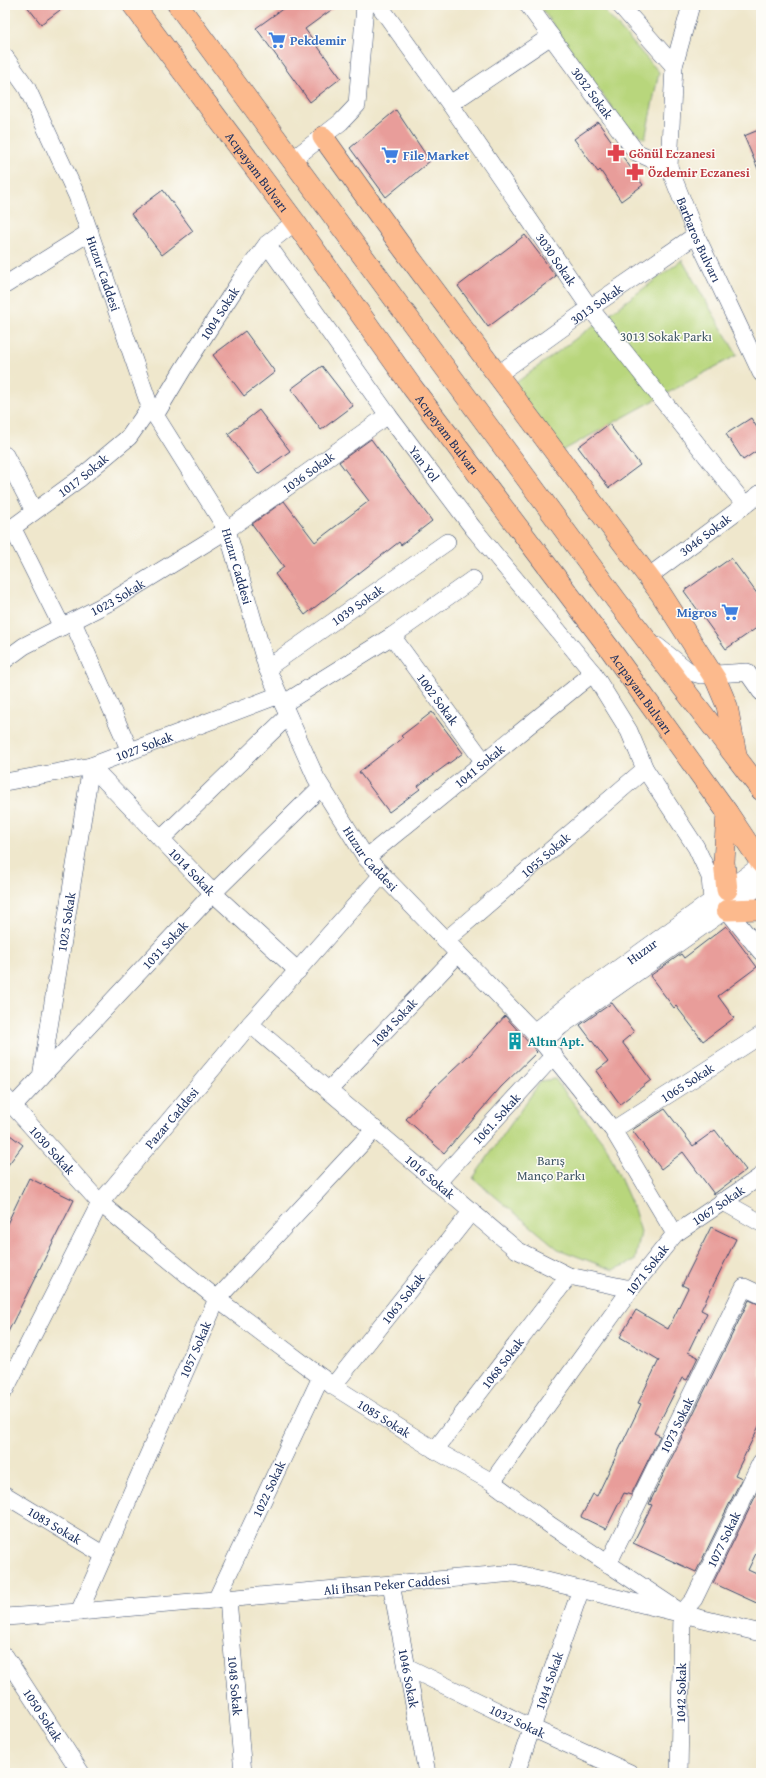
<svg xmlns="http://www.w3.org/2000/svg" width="766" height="1778" viewBox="0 0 766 1778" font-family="'Gentium Book Plus',serif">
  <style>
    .green { fill: #b8d67c; stroke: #6a826d }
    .building { fill: #e89d9a }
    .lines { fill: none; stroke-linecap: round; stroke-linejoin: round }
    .minor-casing { stroke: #3b4b6e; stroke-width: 18 }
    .major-casing { stroke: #3b4b6e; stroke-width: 22 }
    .minor { stroke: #fff; stroke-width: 17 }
    .major { stroke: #fcba8d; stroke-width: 21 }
    .labels { text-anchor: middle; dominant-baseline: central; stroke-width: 3; stroke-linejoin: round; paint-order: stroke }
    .shop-label { font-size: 13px; font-weight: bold; fill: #366cbe; stroke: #fdfcf7; text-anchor: start }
    .street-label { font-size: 13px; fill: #1b2f5e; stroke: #fdfcf7 }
    .health-label { font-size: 13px; font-weight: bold; fill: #be3a42; stroke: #fdfcf7; text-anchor: start }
    .park-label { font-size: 13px; fill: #425966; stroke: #fdfcf7 }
    .culture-label { font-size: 13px; font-weight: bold; fill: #0d838f; stroke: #fdfcf7; text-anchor: start }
  </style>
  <rect width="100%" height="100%" fill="#fdfcf7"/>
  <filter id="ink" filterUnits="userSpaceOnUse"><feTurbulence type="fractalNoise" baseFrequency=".025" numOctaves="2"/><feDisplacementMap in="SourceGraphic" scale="8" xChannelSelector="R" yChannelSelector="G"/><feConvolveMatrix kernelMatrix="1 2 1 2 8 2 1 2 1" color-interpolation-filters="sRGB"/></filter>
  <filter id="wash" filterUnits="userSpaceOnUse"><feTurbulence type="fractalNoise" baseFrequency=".012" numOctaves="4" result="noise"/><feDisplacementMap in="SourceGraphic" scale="16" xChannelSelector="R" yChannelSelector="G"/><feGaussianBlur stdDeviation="0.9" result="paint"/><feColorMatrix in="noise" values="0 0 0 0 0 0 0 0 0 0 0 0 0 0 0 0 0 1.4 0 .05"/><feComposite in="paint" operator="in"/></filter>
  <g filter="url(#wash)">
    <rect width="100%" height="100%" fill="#efe7cc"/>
    <path class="green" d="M539 5H599L659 72 645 139 623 123Z
      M682 260 737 355 562 451 513 385Z
      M555 1079 606 1146 634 1209 641 1232 635 1261 613 1270 558 1249 473 1178 541 1081Z"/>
    <g id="blocks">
      <path class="building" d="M26 5H67L41 24Z
        M288 5H338L305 29 341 78 310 102 256 28Z
        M396 110 430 161 386 197 350 148Z
        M598 122 643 185 621 201 600 170 598 172 574 139Z
        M761 129V176L744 136Z
        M163 190 193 231 162 255 131 214Z
        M525 235 556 276 488 327 458 286Z
        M245 331 275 372 244 396 213 355Z
        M322 366 353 406 321 430 291 389Z
        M259 410 290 451 258 474 228 434Z
        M751 418 761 434V448L743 460 726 434Z
        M609 424 640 465 609 488 578 447Z
        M371 439 432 521 401 545 399 542 305 615 275 574 284 567 252 524 284 501 315 542 369 501 339 462Z
        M731 558 761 599V625L726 649 684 591Z
        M432 712 463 753 418 786 420 789 389 812 359 772 403 738 401 736Z
        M726 926 757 967 718 996 734 1018 703 1041 676 1006 674 1008 650 976 681 954 684 958Z
        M612 1003 634 1032 622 1042 651 1080 620 1104 596 1071 608 1062 580 1025Z
        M505 1016 537 1052 501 1087 444 1153 406 1119 435 1087 468 1056H469Z
        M665 1109 693 1146 715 1130 746 1170 714 1194 683 1152 661 1169 632 1130Z
        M5 1131 23 1145 5 1169Z
        M29 1178 74 1200 5 1338V1228Z
        M711 1227 736 1239 701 1310 707 1313 688 1352 698 1357 687 1380 682 1378 654 1433 660 1436 631 1495 624 1493 606 1529 581 1517 593 1494 597 1496 641 1404 638 1403 659 1360 620 1337 636 1310 668 1329 688 1288 682 1285Z
        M749 1300 761 1305V1422L735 1475 742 1478 696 1572 633 1543 652 1505 649 1504Z
        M760 1487 761 1543 748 1570 761 1576V1605L713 1583Z"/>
    </g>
  </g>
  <g filter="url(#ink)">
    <use href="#blocks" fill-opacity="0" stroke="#3b4b6e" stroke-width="1"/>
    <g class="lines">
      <g class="minor-casing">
        <g id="minor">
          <path id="s1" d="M379 5 450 104 590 308 745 505"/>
          <path id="s2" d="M528 5 636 152 669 167"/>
          <path d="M620 5 674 66"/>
          <path id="s3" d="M691 5 674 66 669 167 696 235 761 373"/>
          <path id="s4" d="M5 57 27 88 77 196 150 407 227 530 267 668 316 778 366 858 534 1032 613 1130 675 1234"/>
          <path d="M450 104 551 36"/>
          <path d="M292 160 341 122 357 105 365 5"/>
          <path id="s5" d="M267 244 388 415 473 528 593 673 629 731 645 769 696 847 710 877 712 900"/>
          <path d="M5 285 90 232"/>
          <path id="s6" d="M497 375 590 308 696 235"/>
          <path id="s7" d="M156 414 183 369 242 278 267 244 295 222"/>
          <path d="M5 455 34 511"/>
          <path d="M12 527 62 627"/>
          <path id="s8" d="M5 533 79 479 129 437 150 407"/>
          <path id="s9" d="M648 577 761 493"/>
          <path d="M73 622 130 751"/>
          <path id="s10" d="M392 636 484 762"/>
          <path d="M657 646 690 672 701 675 747 672 761 692"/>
          <path id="s11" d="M5 660 24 646 112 601 227 530 388 415"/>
          <path id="s12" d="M267 668 447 542"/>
          <path d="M283 704 392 636 473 579"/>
          <path id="s13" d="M91 766 213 893 298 971"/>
          <path id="s14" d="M5 782 91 766 279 695"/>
          <path d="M161 839 288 716"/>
          <path id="s15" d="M366 858 593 673"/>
          <path d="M727 910 761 952"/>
          <path id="s16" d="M445 941 645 769"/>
          <path id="s17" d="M250 1024 517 1250 569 1276 631 1289"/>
          <path id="s18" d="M534 1032 569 1004 761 865"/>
          <path d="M542 1042 561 1026 761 885"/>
          <path id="s19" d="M41 1077 91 766"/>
          <path id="s20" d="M329 1090 458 954"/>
          <path id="s21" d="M5 1097 100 1203 217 1299 333 1386 435 1450 492 1482 550 1525 682 1613"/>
          <path id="s22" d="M13 1107 213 893 321 787"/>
          <path id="s23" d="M613 1130 761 1035"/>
          <path id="s24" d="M438 1182 554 1055"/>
          <path d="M722 1201 761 1223"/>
          <path id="s25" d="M333 1386 472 1211"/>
          <path id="s26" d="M5 1390 100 1203 250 1024 382 875"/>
          <path id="s27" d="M435 1450 569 1276"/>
          <path id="s28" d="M492 1482 631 1289 675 1234 761 1176"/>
          <path id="s29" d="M5 1495 104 1555"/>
          <path id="s30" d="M608 1564 744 1287 761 1295"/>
          <path id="s31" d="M391 1584 427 1773"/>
          <path id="s32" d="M228 1599 243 1773"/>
          <path id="s33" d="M216 1600 321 1377"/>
          <path id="s34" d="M79 1612 217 1299 375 1129"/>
          <path id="s35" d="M682 1613 694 1599 761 1462"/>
          <path id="s36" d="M5 1617 79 1612 514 1573 761 1633"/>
          <path id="s37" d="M5 1656 81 1773"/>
          <path id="s38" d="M407 1667 532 1728 630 1773"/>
          <path id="s39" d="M516 1773 581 1589"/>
          <path id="s40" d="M679 1773 682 1613"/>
        </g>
      </g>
      <g class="major-casing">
        <g id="major">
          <path id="s41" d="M133 5 295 222 412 387 610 649 727 812 761 863"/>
          <path d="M178 5 616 600 761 790"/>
          <path d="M323 137 399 243 661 594 716 680 727 706 736 754"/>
          <path d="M727 812 724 862 727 890"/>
          <path d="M727 910 761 909"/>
        </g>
      </g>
      <use href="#minor" class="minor"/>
      <use href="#major" class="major"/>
    </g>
  </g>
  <defs>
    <g id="supermarket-bare" transform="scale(1.38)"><path d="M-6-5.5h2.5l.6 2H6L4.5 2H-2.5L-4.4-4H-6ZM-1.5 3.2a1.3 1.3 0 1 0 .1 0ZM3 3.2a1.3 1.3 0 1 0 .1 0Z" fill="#3f7fe0" stroke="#fdfcf7" stroke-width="2.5" paint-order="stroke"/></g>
    <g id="pharmacy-bare" transform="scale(1.38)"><path d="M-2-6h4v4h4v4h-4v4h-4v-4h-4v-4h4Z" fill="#e0444e" stroke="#fdfcf7" stroke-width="2.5" paint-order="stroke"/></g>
    <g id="building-bare" transform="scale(1.38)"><path d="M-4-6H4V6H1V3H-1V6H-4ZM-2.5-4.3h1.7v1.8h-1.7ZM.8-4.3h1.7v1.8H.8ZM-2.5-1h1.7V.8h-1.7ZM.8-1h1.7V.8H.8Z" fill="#0f9aa8" stroke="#fdfcf7" stroke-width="2.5" paint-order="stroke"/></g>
  </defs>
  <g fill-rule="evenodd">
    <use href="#supermarket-bare" x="277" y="40"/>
    <use href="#pharmacy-bare" x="616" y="153"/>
    <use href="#supermarket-bare" x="390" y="155"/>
    <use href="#pharmacy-bare" x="635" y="172"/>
    <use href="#supermarket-bare" x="730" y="612"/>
    <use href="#building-bare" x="515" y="1041"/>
  </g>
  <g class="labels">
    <g class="shop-label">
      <text x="290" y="40">Pekdemir</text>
      <text x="403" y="155">File Market</text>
      <text x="717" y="612" text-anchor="end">Migros</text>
    </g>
    <g class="street-label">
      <text stroke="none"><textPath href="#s2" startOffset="109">3032 Sokak</textPath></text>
      <text stroke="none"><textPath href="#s41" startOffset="208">Acıpayam Bulvarı</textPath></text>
      <text stroke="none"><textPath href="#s3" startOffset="243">Barbaros Bulvarı</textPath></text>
      <text stroke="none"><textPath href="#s1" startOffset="310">3030 Sokak</textPath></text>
      <text stroke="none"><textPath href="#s4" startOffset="239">Huzur Caddesi</textPath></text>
      <text stroke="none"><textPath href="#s6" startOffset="122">3013 Sokak</textPath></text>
      <text stroke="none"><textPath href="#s7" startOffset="119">1004 Sokak</textPath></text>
      <text stroke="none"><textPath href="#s41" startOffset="532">Acıpayam Bulvarı</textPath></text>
      <text stroke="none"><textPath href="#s5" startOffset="270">Yan Yol</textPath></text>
      <text stroke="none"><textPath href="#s11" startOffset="357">1036 Sokak</textPath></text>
      <text stroke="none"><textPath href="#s8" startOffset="97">1017 Sokak</textPath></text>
      <text stroke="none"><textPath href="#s9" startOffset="71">3046 Sokak</textPath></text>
      <text stroke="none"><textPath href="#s4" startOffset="563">Huzur Caddesi</textPath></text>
      <text stroke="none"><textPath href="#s11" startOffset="129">1023 Sokak</textPath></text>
      <text stroke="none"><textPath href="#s12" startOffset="110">1039 Sokak</textPath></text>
      <text stroke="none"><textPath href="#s41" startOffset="856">Acıpayam Bulvarı</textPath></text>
      <text stroke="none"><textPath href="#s10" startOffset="78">1002 Sokak</textPath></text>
      <text stroke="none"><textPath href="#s14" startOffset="144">1027 Sokak</textPath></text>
      <text stroke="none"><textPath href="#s15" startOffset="146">1041 Sokak</textPath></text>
      <text stroke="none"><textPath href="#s16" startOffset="132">1055 Sokak</textPath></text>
      <text stroke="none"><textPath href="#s4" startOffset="887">Huzur Caddesi</textPath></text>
      <text stroke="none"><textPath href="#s13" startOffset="146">1014 Sokak</textPath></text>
      <text stroke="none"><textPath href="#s19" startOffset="157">1025 Sokak</textPath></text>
      <text stroke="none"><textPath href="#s22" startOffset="222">1031 Sokak</textPath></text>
      <text stroke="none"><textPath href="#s18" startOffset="135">Huzur</textPath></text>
      <text stroke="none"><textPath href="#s20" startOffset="94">1084 Sokak</textPath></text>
      <text stroke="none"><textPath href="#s23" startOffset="88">1065 Sokak</textPath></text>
      <text stroke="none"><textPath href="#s26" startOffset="321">Pazar Caddesi</textPath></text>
      <text stroke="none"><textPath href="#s24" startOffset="86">1061. Sokak</textPath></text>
      <text stroke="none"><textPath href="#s21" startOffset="71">1030 Sokak</textPath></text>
      <text stroke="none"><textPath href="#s17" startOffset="236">1016 Sokak</textPath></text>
      <text stroke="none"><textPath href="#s28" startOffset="360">1067 Sokak</textPath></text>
      <text stroke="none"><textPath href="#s28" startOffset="263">1071 Sokak</textPath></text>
      <text stroke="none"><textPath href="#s25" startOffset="112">1063 Sokak</textPath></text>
      <text stroke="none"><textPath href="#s34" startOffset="287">1057 Sokak</textPath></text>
      <text stroke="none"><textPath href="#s27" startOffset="110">1068 Sokak</textPath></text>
      <text stroke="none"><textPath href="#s21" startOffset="499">1085 Sokak</textPath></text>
      <text stroke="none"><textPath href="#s30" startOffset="155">1073 Sokak</textPath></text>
      <text stroke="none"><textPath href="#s33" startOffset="123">1022 Sokak</textPath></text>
      <text stroke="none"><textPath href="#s29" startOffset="58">1083 Sokak</textPath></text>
      <text stroke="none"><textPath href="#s35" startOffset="85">1077 Sokak</textPath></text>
      <text stroke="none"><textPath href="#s36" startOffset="383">Ali İhsan Peker Caddesi</textPath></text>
      <text stroke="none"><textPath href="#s31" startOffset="96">1046 Sokak</textPath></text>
      <text stroke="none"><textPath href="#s39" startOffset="98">1044 Sokak</textPath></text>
      <text stroke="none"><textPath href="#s32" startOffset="87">1048 Sokak</textPath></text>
      <text stroke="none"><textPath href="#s40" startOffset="80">1042 Sokak</textPath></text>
      <text stroke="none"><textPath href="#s37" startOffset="70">1050 Sokak</textPath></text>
      <text stroke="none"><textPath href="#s38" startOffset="123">1032 Sokak</textPath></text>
    </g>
    <g class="health-label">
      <text x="629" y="153">Gönül Eczanesi</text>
      <text x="648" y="172">Özdemir Eczanesi</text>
    </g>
    <g class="park-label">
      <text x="666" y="336">3013 Sokak Parkı</text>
      <text x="551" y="1160">Barış<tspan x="551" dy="15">Manço Parkı</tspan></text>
    </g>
    <g class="culture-label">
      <text x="528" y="1041">Altın Apt.</text>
    </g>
  </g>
  <rect width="766" height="1778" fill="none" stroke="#fdfcf7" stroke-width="20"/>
</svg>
